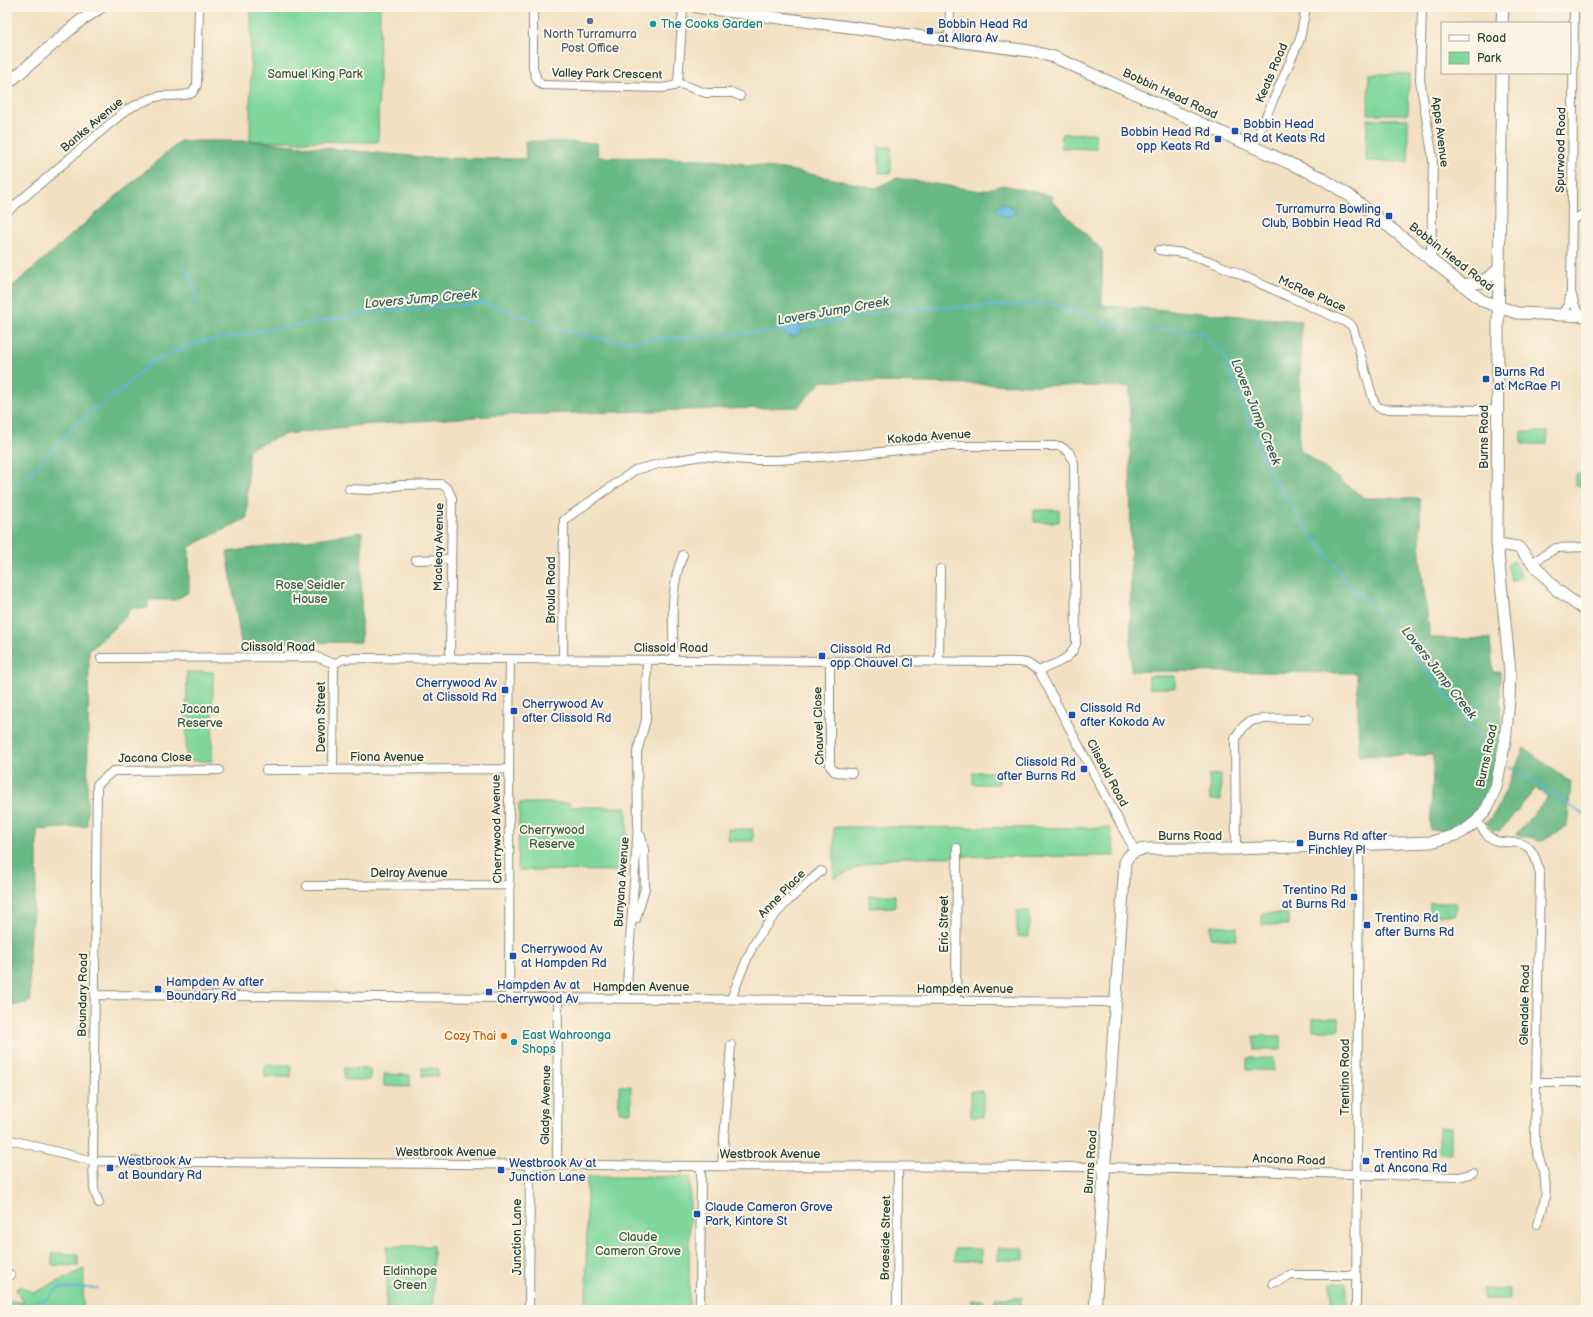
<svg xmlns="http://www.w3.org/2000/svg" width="1593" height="1317" viewBox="0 0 1593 1317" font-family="'Balsamiq Sans',sans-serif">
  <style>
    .green { fill: #7fd79c; stroke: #4f8a68 }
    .forest { fill: #67b884; stroke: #437a5c }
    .water { fill: #61b6de; stroke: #407a89 }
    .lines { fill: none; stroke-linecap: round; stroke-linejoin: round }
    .stream { stroke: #61b6de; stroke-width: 2 }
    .street-casing { stroke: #898e7b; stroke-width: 10 }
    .secondary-casing { stroke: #898e7b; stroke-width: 13 }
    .street { stroke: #fff; stroke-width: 8 }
    .secondary { stroke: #fff; stroke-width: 11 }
    .service-dot { fill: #5c6f8a; stroke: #fcf5e5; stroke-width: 1.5 }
    .culture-dot { fill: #0f9aa8; stroke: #fcf5e5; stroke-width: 1.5 }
    .transit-dot { fill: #1a4fb4; stroke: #fcf5e5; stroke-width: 1.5 }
    .food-dot { fill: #e8710a; stroke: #fcf5e5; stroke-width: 1.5 }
    .labels { text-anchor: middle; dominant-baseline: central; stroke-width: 4; stroke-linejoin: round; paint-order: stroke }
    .culture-label { font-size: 12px; fill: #0d838f; stroke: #fcf5e5; text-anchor: start }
    .transit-label { font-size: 12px; fill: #164399; stroke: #fcf5e5; text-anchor: start }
    .service-label { font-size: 12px; fill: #4e5e75; stroke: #fcf5e5 }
    .street-label { font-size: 12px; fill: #1f3d34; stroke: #fcf5e5 }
    .park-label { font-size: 12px; fill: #325c49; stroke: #fcf5e5 }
    .food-label { font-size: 12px; fill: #c56008; stroke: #fcf5e5; text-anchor: end }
    .water-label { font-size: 13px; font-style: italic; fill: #305b5e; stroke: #fcf5e5 }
  </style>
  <rect width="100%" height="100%" fill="#fcf5e5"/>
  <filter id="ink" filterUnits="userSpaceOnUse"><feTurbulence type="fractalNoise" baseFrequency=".025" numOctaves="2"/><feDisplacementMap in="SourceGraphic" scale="8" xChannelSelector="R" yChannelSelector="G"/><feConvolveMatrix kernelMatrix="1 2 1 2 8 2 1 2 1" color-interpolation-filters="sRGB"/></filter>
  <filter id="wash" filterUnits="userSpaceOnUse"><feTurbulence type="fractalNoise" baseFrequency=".012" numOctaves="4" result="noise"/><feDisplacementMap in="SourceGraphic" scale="16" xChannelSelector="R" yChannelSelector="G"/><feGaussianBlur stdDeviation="0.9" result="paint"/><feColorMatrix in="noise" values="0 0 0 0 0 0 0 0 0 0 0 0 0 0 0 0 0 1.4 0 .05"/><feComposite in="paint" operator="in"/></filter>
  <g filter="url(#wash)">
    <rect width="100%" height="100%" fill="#f3e0c2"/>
    <path class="green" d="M251 7H380L378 142 250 141Z
      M1369 74H1409L1408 114H1368Z
      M1367 119H1408V162L1366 161Z
      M1095 133 1096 149 1061 148 1062 134Z
      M879 147H891V173H879Z
      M1522 432H1548L1547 444H1522Z
      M1576 474H1586V486H1576Z
      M1034 510H1059V522H1034Z
      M1515 561 1521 576 1512 582 1507 564Z
      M187 672H213L212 761H186Z
      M1149 676H1175V688H1149Z
      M973 772H999V784H973Z
      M1221 774V800H1210L1209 775Z
      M519 803H570V807H627V871L518 870Z
      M834 827 1110 828 1115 856 900 857 866 864 834 878Z
      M728 829H753V841H728Z
      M895 895V907L869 908V896Z
      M1430 903H1456L1455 915H1429Z
      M1017 911H1029V937L1017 936Z
      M1262 913 1288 914V925H1262Z
      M1211 925 1237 927 1236 940 1210 938Z
      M1313 1018H1339V1030H1313Z
      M1254 1036H1281V1050H1254Z
      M1247 1058H1274V1070H1247Z
      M265 1065H291V1077H265Z
      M344 1068 370 1069V1080H344Z
      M422 1068H438V1076H422Z
      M384 1074 410 1075V1087L384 1086Z
      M619 1086H631V1112H619Z
      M971 1091H983V1117H971Z
      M1439 1127H1451V1153H1439Z
      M587 1177H690L689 1310H586Z
      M387 1246H433V1310H386Z
      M998 1248H1024V1260H998Z
      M955 1249H981V1261H955Z
      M52 1253 78 1254V1266L52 1265Z
      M84 1269 83 1310H7V1300L24 1303 16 1289 21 1286 34 1293Z
      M1331 1283H1347V1310H1331Z
      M1483 1288 1509 1289V1300H1483Z
      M995 1298H1021V1310L995 1309Z
      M972 1300H984V1310H972Z"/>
    <path class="forest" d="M180 141H251L430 158 526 159 525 141 597 143 598 157 704 159 790 170 876 188 896 178 981 191 1003 185 1052 196V201L1102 250V305L1301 321 1299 449 1364 498H1420V556L1430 638 1490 639 1493 672H1500L1501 738 1491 791 1472 823 1455 831 1430 830 1434 755 1359 756 1357 673 1131 671 1130 387 822 381 798 407 501 415 362 425 286 434 248 449 247 518 189 547V592L175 600H148V608H131L125 618 89 651 87 826 37 830V880L29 945 30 1002 7 1007V291Z
      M362 532 361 642 241 643 227 552Z
      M1524 748 1571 782 1567 827 1540 841 1516 834 1548 798 1536 788 1500 831 1492 830 1486 823 1497 810Z"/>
    <path class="water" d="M1003 203 1011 206 1016 213 1011 216H1002L995 209Z
      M793 322 801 325 802 332C797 336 791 338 784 334L782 328 786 323Z"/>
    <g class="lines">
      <path class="stream" d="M184 266 195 288 196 303
        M801 328 897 309 1052 304 1120 327 1201 333 1224 356 1268 470 1298 516 1346 581 1387 621 1459 711 1492 757
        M7 490 27 477 85 416 119 392 150 363 199 342 369 313 485 303 559 329 617 342 785 331
        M1508 766 1586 816
        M15 1310 31 1303 47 1299 58 1288H98"/>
    </g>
  </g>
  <g filter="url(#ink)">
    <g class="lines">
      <g class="street-casing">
        <path id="street" d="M533 7V68L537 80 542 85 662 88 674 86 678 83 683 7
          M1422 7 1420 80 1433 160 1431 260
          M949 40 950 7
          M678 83 706 93H733L740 96
          M1253 146 1300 39 1306 7
          M7 212 126 110C138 104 148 98 161 96 172 95 181 97 192 93L197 85 199 7
          M1572 220 1586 213
          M1159 250 1184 253 1212 262 1350 324 1353 328 1374 402 1378 407 1384 409 1498 410
          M1572 295 1575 306 1582 316
          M1560 316 1568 305 1571 292 1574 7
          M349 489 371 490 402 485 441 484 448 489 452 498 450 659
          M416 560 451 559
          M1533 562 1556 548 1586 547
          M101 658 317 657 334 664 343 659 357 658 1019 662 1027 663 1039 671 1135 851
          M563 660 564 520 635 470 667 462 702 456 747 460H778L862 454 937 446H1060L1069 452 1074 463 1076 644C1070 662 1053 663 1039 671
          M674 660C673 624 669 588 683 555
          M830 661V766L835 772 852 773
          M939 661 940 569
          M333 769 334 664
          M266 770 509 769
          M1477 821C1482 828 1487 838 1497 841 1504 843 1512 842 1519 843 1534 846 1537 862 1540 875L1535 1140C1536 1149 1539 1158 1542 1167 1549 1188 1545 1205 1537 1224
          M1236 849 1235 739C1239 731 1245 722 1255 720 1271 717 1291 719 1308 719
          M307 886 510 885
          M636 919 645 888 644 850 641 836
          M95 995 1115 1002
          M509 998C510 885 508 773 510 660
          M626 999 638 825 637 752 646 720 647 660
          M731 999C739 979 746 957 757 939 774 912 797 892 821 871
          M956 1001 957 848
          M1536 1082H1586
          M7 1139 93 1161 701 1166 1104 1167 1459 1177 1473 1173
          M557 1165 558 998
          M722 1166 731 1045
          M99 1203 94 1189 93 1161 97 785 113 771 219 770
          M7 1273 11 1275
          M1273 1283 1292 1275H1356
          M529 1310 530 1165
          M700 1310 701 1166
          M897 1310 898 1167
          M1356 1310 1359 845"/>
      </g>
      <g class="secondary-casing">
        <path id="secondary" d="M697 7 1030 51 1054 57 1320 177 1350 196 1483 301 1517 313 1586 316
          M1502 23 1503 7
          M7 84 80 21 101 7
          M1463 285 1482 282 1499 269
          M1497 544 1518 547 1557 590 1586 611
          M1095 1310 1125 862C1129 853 1135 851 1144 849H1236L1431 842 1456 835 1464 831 1477 821 1487 808 1496 787 1505 741 1509 701 1510 672 1497 544 1498 330 1502 73"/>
      </g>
      <use href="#street" class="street"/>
      <use href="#secondary" class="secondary"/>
    </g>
  </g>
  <circle class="service-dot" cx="590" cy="21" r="4"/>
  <g class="culture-dot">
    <circle cx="653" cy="24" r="4"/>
    <circle cx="514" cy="1042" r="4"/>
  </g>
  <g class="transit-dot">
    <rect x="926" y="27" width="8" height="8" rx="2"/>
    <rect x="1231" y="127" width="8" height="8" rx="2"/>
    <rect x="1214" y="135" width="8" height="8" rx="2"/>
    <rect x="1385" y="212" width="8" height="8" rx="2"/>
    <rect x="1482" y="375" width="8" height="8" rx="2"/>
    <rect x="818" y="652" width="8" height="8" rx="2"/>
    <rect x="501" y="686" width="8" height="8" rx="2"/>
    <rect x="510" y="707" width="8" height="8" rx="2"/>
    <rect x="1068" y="711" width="8" height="8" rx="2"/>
    <rect x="1080" y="765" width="8" height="8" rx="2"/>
    <rect x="1296" y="839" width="8" height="8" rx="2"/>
    <rect x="1350" y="893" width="8" height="8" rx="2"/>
    <rect x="1363" y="921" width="8" height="8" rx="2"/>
    <rect x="509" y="952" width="8" height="8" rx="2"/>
    <rect x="154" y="985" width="8" height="8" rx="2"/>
    <rect x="485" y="988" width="8" height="8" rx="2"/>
    <rect x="1362" y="1157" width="8" height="8" rx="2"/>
    <rect x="106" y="1164" width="8" height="8" rx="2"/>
    <rect x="497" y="1166" width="8" height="8" rx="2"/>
    <rect x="693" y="1210" width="8" height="8" rx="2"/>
  </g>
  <circle class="food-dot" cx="504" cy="1036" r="4"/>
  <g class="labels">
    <g class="culture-label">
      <text x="661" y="24">The Cooks Garden</text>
      <text x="522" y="1035">East Wahroonga<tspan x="522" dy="14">Shops</tspan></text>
    </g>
    <g class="transit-label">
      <text x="938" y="24">Bobbin Head Rd<tspan x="938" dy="14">at Allara Av</tspan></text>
      <text x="1243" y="124">Bobbin Head<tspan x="1243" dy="14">Rd at Keats Rd</tspan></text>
      <text x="1210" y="132" text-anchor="end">Bobbin Head Rd<tspan x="1210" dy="14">opp Keats Rd</tspan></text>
      <text x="1381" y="209" text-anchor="end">Turramurra Bowling<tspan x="1381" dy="14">Club, Bobbin Head Rd</tspan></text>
      <text x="1494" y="372">Burns Rd<tspan x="1494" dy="14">at McRae Pl</tspan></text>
      <text x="830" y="649">Clissold Rd<tspan x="830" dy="14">opp Chauvel Cl</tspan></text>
      <text x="497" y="683" text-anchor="end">Cherrywood Av<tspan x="497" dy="14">at Clissold Rd</tspan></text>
      <text x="522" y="704">Cherrywood Av<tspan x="522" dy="14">after Clissold Rd</tspan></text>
      <text x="1080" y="708">Clissold Rd<tspan x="1080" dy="14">after Kokoda Av</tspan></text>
      <text x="1076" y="762" text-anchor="end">Clissold Rd<tspan x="1076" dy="14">after Burns Rd</tspan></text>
      <text x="1308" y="836">Burns Rd after<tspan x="1308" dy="14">Finchley Pl</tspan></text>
      <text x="1346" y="890" text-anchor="end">Trentino Rd<tspan x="1346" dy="14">at Burns Rd</tspan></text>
      <text x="1375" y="918">Trentino Rd<tspan x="1375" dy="14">after Burns Rd</tspan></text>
      <text x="521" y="949">Cherrywood Av<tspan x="521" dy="14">at Hampden Rd</tspan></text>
      <text x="166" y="982">Hampden Av after<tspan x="166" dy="14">Boundary Rd</tspan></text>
      <text x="497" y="985">Hampden Av at<tspan x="497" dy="14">Cherrywood Av</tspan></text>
      <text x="1374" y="1154">Trentino Rd<tspan x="1374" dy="14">at Ancona Rd</tspan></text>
      <text x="118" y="1161">Westbrook Av<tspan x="118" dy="14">at Boundary Rd</tspan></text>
      <text x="509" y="1163">Westbrook Av at<tspan x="509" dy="14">Junction Lane</tspan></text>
      <text x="705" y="1207">Claude Cameron Grove<tspan x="705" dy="14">Park, Kintore St</tspan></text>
    </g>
    <g class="service-label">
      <text x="590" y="34">North Turramurra<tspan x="590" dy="14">Post Office</tspan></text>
    </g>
    <g class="street-label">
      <text transform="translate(1272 73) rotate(-67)">Keats Road</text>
      <text transform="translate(607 74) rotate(1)">Valley Park Crescent</text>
      <text transform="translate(1170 94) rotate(25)">Bobbin Head Road</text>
      <text transform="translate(92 125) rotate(-40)">Banks Avenue</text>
      <text transform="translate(1440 132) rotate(83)">Apps Avenue</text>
      <text transform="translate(1561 150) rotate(-89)">Spurwood Road</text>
      <text transform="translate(1451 257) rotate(38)">Bobbin Head Road</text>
      <text transform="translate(1312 294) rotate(24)">McRae Place</text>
      <text transform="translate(929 437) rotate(-4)">Kokoda Avenue</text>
      <text transform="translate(1484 437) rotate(-90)">Burns Road</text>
      <text transform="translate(439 547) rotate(-89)">Macleay Avenue</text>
      <text transform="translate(551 590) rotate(-90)">Broula Road</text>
      <text x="278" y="647">Clissold Road</text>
      <text x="671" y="648">Clissold Road</text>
      <text transform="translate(321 717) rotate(-90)">Devon Street</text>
      <text transform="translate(819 726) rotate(-92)">Chauvel Close</text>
      <text transform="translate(1487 756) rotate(-78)">Burns Road</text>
      <text x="387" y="757">Fiona Avenue</text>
      <text transform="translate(155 758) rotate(-1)">Jacana Close</text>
      <text transform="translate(1107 773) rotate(62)">Clissold Road</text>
      <text transform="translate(497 829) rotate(-91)">Cherrywood Avenue</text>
      <text x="1190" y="836">Burns Road</text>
      <text x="409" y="873">Delray Avenue</text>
      <text transform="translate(622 882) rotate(-86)">Bunyana Avenue</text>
      <text transform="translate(782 894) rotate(-46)">Anne Place</text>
      <text transform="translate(944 924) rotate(-90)">Eric Street</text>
      <text x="641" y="987">Hampden Avenue</text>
      <text x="965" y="989">Hampden Avenue</text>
      <text transform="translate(83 995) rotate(-89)">Boundary Road</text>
      <text transform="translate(1525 1005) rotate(-89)">Glendale Road</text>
      <text transform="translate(1345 1077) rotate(-90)">Trentino Road</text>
      <text transform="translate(546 1105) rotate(-89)">Gladys Avenue</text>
      <text x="446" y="1152">Westbrook Avenue</text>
      <text x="770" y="1154">Westbrook Avenue</text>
      <text transform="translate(1289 1160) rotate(2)">Ancona Road</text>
      <text transform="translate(1091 1162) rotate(-86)">Burns Road</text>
      <text transform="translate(517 1237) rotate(-90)">Junction Lane</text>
      <text transform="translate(886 1238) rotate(-89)">Braeside Street</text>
    </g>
    <g class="park-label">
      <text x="315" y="74">Samuel King Park</text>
      <text x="310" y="585">Rose Seidler<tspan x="310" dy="14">House</tspan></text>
      <text x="200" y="709">Jacana<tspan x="200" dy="14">Reserve</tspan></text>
      <text x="552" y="830">Cherrywood<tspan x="552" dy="14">Reserve</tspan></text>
      <text x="638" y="1237">Claude<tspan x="638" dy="14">Cameron Grove</tspan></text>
      <text x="410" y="1271">Eldinhope<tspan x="410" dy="14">Green</tspan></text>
    </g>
    <g class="food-label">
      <text x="496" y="1036">Cozy Thai</text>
    </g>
    <g class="water-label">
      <text transform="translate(421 299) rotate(-5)">Lovers Jump Creek</text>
      <text transform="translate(833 311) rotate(-10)">Lovers Jump Creek</text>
      <text transform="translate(1256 412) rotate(68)">Lovers Jump Creek</text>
      <text transform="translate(1439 673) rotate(52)">Lovers Jump Creek</text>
    </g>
  </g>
  <rect width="1593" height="1317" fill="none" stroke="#fcf5e5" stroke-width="24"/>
  <rect x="1441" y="22" width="130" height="52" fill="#fcf5e5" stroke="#a4ab9e"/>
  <rect x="1449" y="35" width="20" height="6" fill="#ffffff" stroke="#a4ab9e"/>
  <text x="1477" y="42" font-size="12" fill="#1f3d34">Road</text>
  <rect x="1449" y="52" width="20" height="12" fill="#7fd79c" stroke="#a4ab9e"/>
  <text x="1477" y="62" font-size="12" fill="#1f3d34">Park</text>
</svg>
